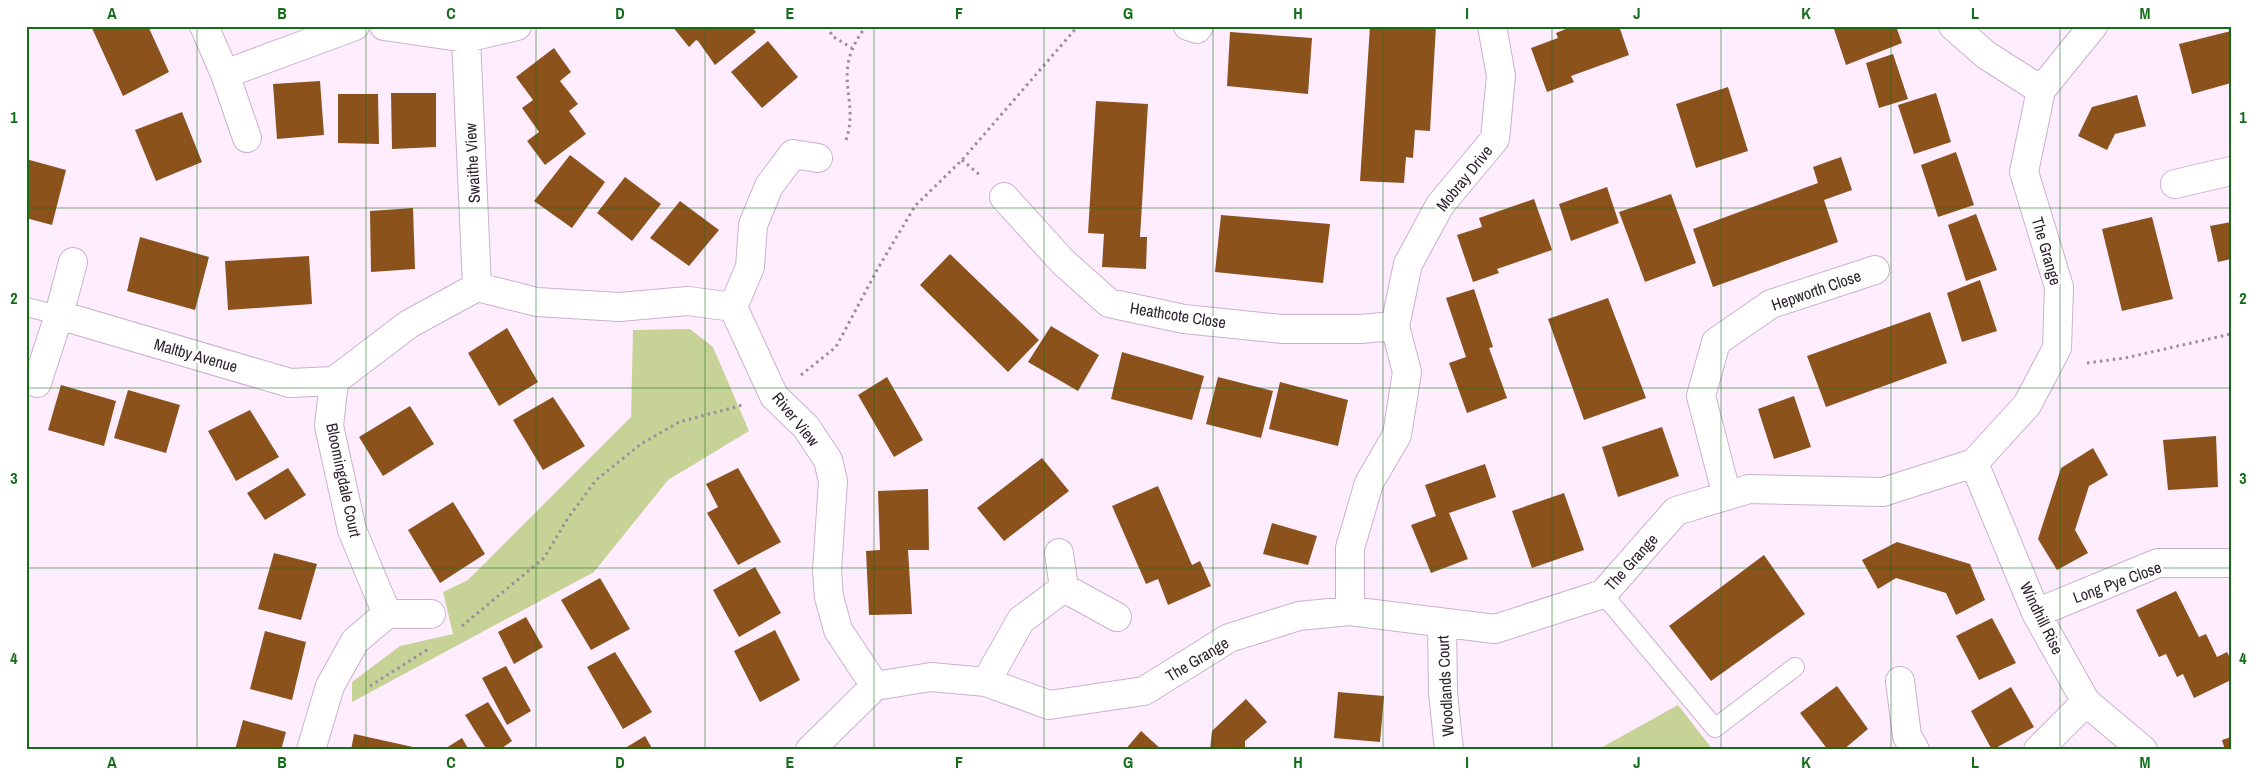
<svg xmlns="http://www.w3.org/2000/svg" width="2257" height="776" viewBox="0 0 2257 776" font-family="'Archivo Narrow',sans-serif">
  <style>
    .green { fill: #c7d297 }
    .building { fill: #8c521c }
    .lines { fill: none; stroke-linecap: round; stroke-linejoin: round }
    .lane-casing { stroke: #cbb1cd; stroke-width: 20 }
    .street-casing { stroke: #cbb1cd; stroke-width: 30 }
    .path { stroke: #9b8e9c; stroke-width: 3; stroke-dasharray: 2.5 4; stroke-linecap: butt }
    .lane { stroke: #fff; stroke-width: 18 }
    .street { stroke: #fff; stroke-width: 28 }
    .grid { fill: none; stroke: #126d17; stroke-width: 1; stroke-opacity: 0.55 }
    .labels { text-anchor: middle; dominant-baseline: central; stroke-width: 5; stroke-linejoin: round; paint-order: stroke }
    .street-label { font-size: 16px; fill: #2e242f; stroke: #fff }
    .neatline { fill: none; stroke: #126d17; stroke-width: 2 }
    .grid-label { font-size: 16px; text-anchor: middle; font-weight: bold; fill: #126d17 }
  </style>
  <rect width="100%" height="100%" fill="#fdedfe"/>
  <path class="green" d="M690 329 713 347 749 431 668 480 594 572 352 702V682L400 646 453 634 443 592 468 580 631 417 633 330Z
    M1678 705 1713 750H1597Z"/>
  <path class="building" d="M91 26H148L169 72 123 96Z
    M672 26H751L756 32 715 65 698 41 696 40 689 47Z
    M1370 26H1436L1430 131 1415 130 1413 158 1406 157 1404 183 1360 181Z
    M1573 26H1619L1629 55 1571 76 1574 82 1547 92 1531 48 1558 38 1556 33Z
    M1833 26H1896L1902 43 1846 65Z
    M2231 31V83L2192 94 2179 44Z
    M1230 32 1312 38 1308 94 1227 86Z
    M768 41 798 77 762 108 731 72Z
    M554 48 571 72 560 81 578 104 569 111 586 134 545 165 527 141 539 132 522 108 533 100 516 77Z
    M1893 54 1908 99 1879 108 1866 63Z
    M320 81 324 135 277 139 273 84Z
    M1728 87 1748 151 1696 168 1676 104Z
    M391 93H436V147L392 149Z
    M1936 93 1951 142 1914 154 1898 105Z
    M338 94H378L379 144 338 143Z
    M2137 95 2146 126 2115 134 2107 150 2078 136 2092 107Z
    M1096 101 1148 104 1140 237H1147L1146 269 1102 267 1104 234 1088 233Z
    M182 112 202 162 156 181 135 130Z
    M1956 152 1974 205 1938 217 1921 165Z
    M570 155 605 182 572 228 534 201Z
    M1841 157 1852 190 1824 200 1838 242 1713 287 1693 229 1818 183 1813 167Z
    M26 159 66 170 52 225 26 218Z
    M625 177 661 204 632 241 597 213Z
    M1607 187 1619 223 1571 241 1559 204Z
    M1671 194 1696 263 1645 282 1619 212Z
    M1534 199 1552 250 1497 269 1499 273 1473 282 1457 235 1482 227 1479 218Z
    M680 201 719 230 689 266 650 238Z
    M413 208 415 269 371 272 370 211Z
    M1976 214 1997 270 1966 281 1948 225Z
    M1221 215 1330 224 1323 283 1215 272Z
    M2152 217 2173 299 2122 311 2102 229Z
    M2231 222V259L2218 262 2210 226Z
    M140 237 209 257 195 310 127 291Z
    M950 254 1039 340 1008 372 920 285Z
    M309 256 312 304 228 310 225 261Z
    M1980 280 1997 331 1962 342 1947 293Z
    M1474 289 1493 347 1489 348 1507 398 1467 413 1449 363 1466 357 1446 298Z
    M1608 298 1646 398 1584 420 1548 319Z
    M1930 312 1947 363 1826 407 1807 356Z
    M1051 326 1099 355 1078 391 1028 362Z
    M507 328 538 382 499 406 468 353Z
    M1122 352 1204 376 1192 420 1111 399Z
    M887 377 923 440 894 457 858 395Z
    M1218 377 1273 391 1261 438 1206 424Z
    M1280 382 1348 400 1338 446 1269 429Z
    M61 385 116 401 104 446 48 430Z
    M128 390 180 405 166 453 114 438Z
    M1794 396 1811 447 1774 459 1758 409Z
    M553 397 585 446 543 470 513 420Z
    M410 406 434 444 383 476 359 437Z
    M250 410 279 457 236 481 208 431Z
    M1662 427 1679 476 1618 497 1602 447Z
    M2216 436 2218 487 2168 490 2163 440Z
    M2093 448 2108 475 2089 486 2075 530 2088 553 2057 570 2038 539 2061 468Z
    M1042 458 1069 491 1004 541 977 508Z
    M1485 464 1496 497 1449 513 1468 559 1431 573 1411 525 1436 516 1425 485Z
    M288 468 306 495 265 520 247 493Z
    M738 468 781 542 738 565 707 513 718 507 706 484Z
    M1158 486 1192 565 1200 561 1211 586 1168 605 1158 579 1146 584 1112 506Z
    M928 489 929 550H908L912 614 869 615 866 551 880 550 878 491Z
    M1564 493 1584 550 1532 568 1512 511Z
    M453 502 485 554 440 583 408 530Z
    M1272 523 1317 536 1308 565 1263 554Z
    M1897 542 1970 564 1985 600 1956 615 1946 593 1896 578 1878 589 1862 560Z
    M274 553 317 564 301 620 258 609Z
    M1764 555 1805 614 1711 681 1669 626Z
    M755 567 781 613 739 637 713 590Z
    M600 578 630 629 591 650 561 600Z
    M2176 591 2199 637 2206 634 2217 657 2227 652 2231 660V680L2194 698 2183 674 2177 677 2166 654 2159 657 2136 610Z
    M526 617 543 647 514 664 498 632Z
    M1992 618 2016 663 1979 680 1956 636Z
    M775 630 800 680 760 702 734 651Z
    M265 631 306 642 292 700 250 689Z
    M615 652 652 712 623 729 587 667Z
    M506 666 531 711 507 725 482 678Z
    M1837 686 1868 729 1843 750H1828L1800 713Z
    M2011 687 2034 727 1992 750 1971 711Z
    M1338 692 1384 696 1380 742 1334 738Z
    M1246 699 1267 722 1245 741V750H1210L1212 731Z
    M488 702 512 741 499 750H487L465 715Z
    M243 720 286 732 281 750H235Z
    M1141 731 1162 750H1125Z
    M354 734 413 747 412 750H351Z
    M645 736 653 750H622Z
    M2231 737V750H2225L2222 740Z
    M462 738 469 750H443Z"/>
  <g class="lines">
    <g class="lane-casing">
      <path id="lane" d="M26 307 59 315
        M1603 594 1715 728 1795 667"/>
    </g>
    <g class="street-casing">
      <path id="street" d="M204 26 225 74 355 26
        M384 26 466 38 517 26
        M1188 26 1197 29 1199 26
        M1953 26 1986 55 2041 90
        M466 38 477 287
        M225 74 247 138
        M818 158 793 154 769 186 753 225 750 267 733 307 774 396 806 427 828 460 833 481 827 571 829 597 838 630 875 686
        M2175 184 2231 171
        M1004 197 1063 262 1109 303 1184 319 1282 329H1360L1395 326
        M59 315 290 383 334 381
        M37 383 59 315 73 262
        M1974 463 2036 613 2086 702 2143 750
        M1727 496 1701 396 1716 342 1771 304 1875 270
        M1059 553 1064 588
        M1350 611V548L1369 483 1397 435 1407 372 1395 326 1408 264 1440 205 1495 139 1501 76 1492 26
        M2036 613 2158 563H2231
        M387 614H431
        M1442 623 1443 693 1449 750
        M1900 681 1907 736 1915 750
        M986 682 1021 620 1064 588 1117 617
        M311 750 330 686 355 641 387 614 352 530 329 426 334 381 409 324 477 287 537 302 619 307 688 301 733 307
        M810 750 875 686 931 677 986 682 1049 705 1144 691 1229 638 1299 616 1350 611 1495 629 1603 594 1676 511 1749 489 1883 492 1974 463 2027 405 2057 348 2059 287 2024 172 2041 90 2093 26
        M2038 750 2086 702"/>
    </g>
    <path class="path" d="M828 26 832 36 852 48
      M846 140C856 111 844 90 848 65 850 50 857 39 866 26
      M962 160 981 176
      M2087 363 2125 358 2231 334
      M801 375 836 347 877 270 915 206 962 160 1078 26
      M462 626 544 558 568 518 596 480 641 444 679 422 743 405
      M370 686 430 648"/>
    <use href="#lane" class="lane"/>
    <use href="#street" class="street"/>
  </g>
  <path class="grid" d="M197 26V750M366 26V750M536 26V750M705 26V750M874 26V750M1044 26V750M1213 26V750M1383 26V750M1552 26V750M1721 26V750M1891 26V750M2060 26V750M26 208H2231M26 388H2231M26 568H2231"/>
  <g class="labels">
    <g class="street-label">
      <text transform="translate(472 163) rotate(-93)">Swaithe View</text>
      <text transform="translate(1464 178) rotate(-51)">Mobray Drive</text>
      <text transform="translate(2047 251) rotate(74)">The Grange</text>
      <text transform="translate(1816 290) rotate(-19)">Hepworth Close</text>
      <text transform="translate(1178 315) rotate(9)">Heathcote Close</text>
      <text transform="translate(196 355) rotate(16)">Maltby Avenue</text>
      <text transform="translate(796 419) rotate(51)">River View</text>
      <text transform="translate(344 480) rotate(78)">Bloomingdale Court</text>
      <text transform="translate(1631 562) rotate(-48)">The Grange</text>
      <text transform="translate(2117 582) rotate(-20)">Long Pye Close</text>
      <text transform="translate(2042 618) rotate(64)">Windhill Rise</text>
      <text transform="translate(1197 659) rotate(-31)">The Grange</text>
      <text transform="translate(1445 686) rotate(-93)">Woodlands Court</text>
    </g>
  </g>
  <rect width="2257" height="776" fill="none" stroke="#ffffff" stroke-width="55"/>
  <rect x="28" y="28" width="2202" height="720" class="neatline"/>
  <g class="grid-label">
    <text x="112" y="19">A</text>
    <text x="282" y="19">B</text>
    <text x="451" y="19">C</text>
    <text x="620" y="19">D</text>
    <text x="790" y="19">E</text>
    <text x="959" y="19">F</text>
    <text x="1128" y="19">G</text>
    <text x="1298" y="19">H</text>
    <text x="1467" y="19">I</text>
    <text x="1637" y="19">J</text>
    <text x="1806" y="19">K</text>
    <text x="1975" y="19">L</text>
    <text x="2145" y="19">M</text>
    <text x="14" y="123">1</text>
    <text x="2243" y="123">1</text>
    <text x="14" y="304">2</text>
    <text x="2243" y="304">2</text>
    <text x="14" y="484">3</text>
    <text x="2243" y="484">3</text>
    <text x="14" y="664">4</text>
    <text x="2243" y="664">4</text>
    <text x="112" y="768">A</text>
    <text x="282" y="768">B</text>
    <text x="451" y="768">C</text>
    <text x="620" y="768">D</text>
    <text x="790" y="768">E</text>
    <text x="959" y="768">F</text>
    <text x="1128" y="768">G</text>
    <text x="1298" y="768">H</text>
    <text x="1467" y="768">I</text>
    <text x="1637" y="768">J</text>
    <text x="1806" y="768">K</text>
    <text x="1975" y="768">L</text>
    <text x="2145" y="768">M</text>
  </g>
</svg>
